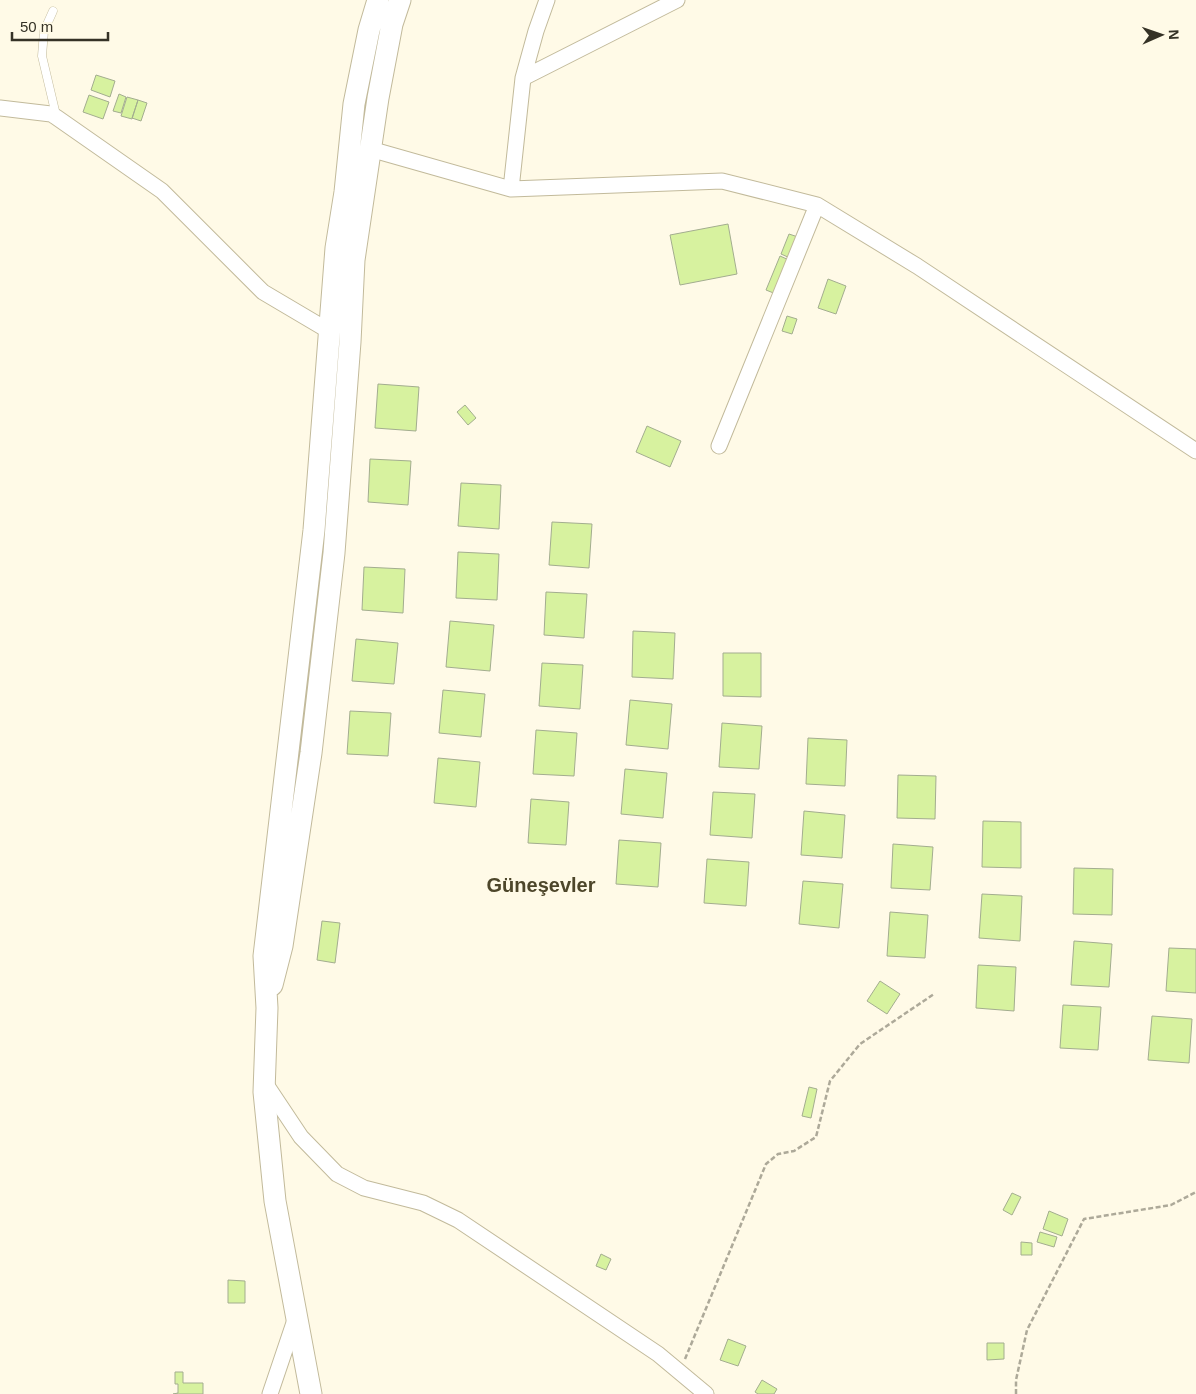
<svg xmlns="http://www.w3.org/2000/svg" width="1196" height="1394" viewBox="0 0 1196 1394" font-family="Arial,sans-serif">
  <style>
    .building { fill: #d7f29f; stroke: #a3ad8f }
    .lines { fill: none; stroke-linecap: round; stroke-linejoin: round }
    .lane-casing { stroke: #c2ba9b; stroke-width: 9 }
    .street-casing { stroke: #c2ba9b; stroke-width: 17 }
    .secondary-casing { stroke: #c2ba9b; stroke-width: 23 }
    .path { stroke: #ada999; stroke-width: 2.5; stroke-dasharray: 5 2.5; stroke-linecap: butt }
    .lane { stroke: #fff; stroke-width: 8 }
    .street { stroke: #fff; stroke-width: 15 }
    .secondary { stroke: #fff; stroke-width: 21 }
    .labels { text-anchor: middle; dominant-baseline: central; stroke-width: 5; stroke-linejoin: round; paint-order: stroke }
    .district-label { font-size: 20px; font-weight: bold; fill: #4d462a; stroke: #fffae7 }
  </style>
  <rect width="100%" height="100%" fill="#fffae7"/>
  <path class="building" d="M96 75 115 81 110 97 91 90Z
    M119 94 126 97 121 113 113 111Z
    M89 95 109 102 103 119 83 112Z
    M127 97 138 100 132 119 121 116Z
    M138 100 147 103 141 121 132 118Z
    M728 224 737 274 680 285 670 235Z
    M789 234 798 237 790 258 781 254Z
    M780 256 789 260 776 294 766 290Z
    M828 279 846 286 836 314 818 308Z
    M787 316 797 319 792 334 782 331Z
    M378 384 419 387 416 431 375 428Z
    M465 405 476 418 468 425 457 412Z
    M647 426 681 441 670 467 636 452Z
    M370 459 411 461 408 505 368 502Z
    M461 483 501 485 499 529 458 526Z
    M552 522 592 524 589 568 549 565Z
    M458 552 499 554 497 600 456 598Z
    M364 567 405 569 403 613 362 610Z
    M546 592 587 594 584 638 544 635Z
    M450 621 494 625 490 671 446 667Z
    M633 631 675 633 673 679 632 677Z
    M356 639 398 643 394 684 352 681Z
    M723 653H761V697L723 696Z
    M542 663 583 665 580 709 539 706Z
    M443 690 485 694 481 737 439 733Z
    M630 700 672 704 668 749 626 745Z
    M350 711 391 713 388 756 347 754Z
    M722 723 762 726 759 769 719 767Z
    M536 730 577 733 574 776 533 774Z
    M808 738 847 740 845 786 806 784Z
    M438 758 480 762 476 807 434 803Z
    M625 769 667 773 663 818 621 814Z
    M898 775 936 776 935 819 897 818Z
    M713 792 755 794 752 838 710 835Z
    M531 799 569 802 566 845 528 843Z
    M804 811 845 815 842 858 801 855Z
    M983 821 1021 822V868L982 867Z
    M619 840 661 843 658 887 616 884Z
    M893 844 933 847 930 890 891 888Z
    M707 859 749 862 746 906 704 903Z
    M1074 868 1113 869 1112 915 1073 914Z
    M803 881 843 884 839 928 799 924Z
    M982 894 1022 896 1020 941 979 938Z
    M890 912 928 915 925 958 887 956Z
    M322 921 340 923 335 963 317 960Z
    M1074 941 1112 944 1109 987 1071 985Z
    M1169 948 1196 949V993L1166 991Z
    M978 965 1016 967 1014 1011 976 1008Z
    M880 981 900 994 887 1014 867 1001Z
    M1063 1005 1101 1007 1098 1050 1060 1048Z
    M1152 1016 1192 1019 1189 1063 1148 1060Z
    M809 1087 817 1089 811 1118 802 1116Z
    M1012 1193 1021 1197 1012 1215 1003 1210Z
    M1049 1211 1068 1219 1062 1236 1043 1229Z
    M1040 1232 1057 1237 1054 1247 1037 1242Z
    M1021 1242 1032 1243V1255H1021Z
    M601 1254 611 1259 606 1270 596 1266Z
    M228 1280 245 1281V1303H228Z
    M728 1339 746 1346 738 1366 720 1360Z
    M987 1343H1004V1359L987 1360Z
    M175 1372H183V1383H203V1394H173L178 1393V1384H175Z
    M762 1380 777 1389 774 1394H758L755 1392Z"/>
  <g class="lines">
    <g class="lane-casing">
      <path id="lane" d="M53 11 44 31 42 56 56 115"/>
    </g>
    <g class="street-casing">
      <path id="street" d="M523 78 677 0
        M0 108 51 114 56 117 162 191 263 292 329 331
        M370 149 511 189 722 181 817 205 917 266 1196 451
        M511 189 523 78 536 31 547 0
        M719 446 817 205
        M265 1083 301 1137 337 1174 364 1188 423 1203 458 1220 658 1354 706 1394
        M270 1394 296 1317"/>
    </g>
    <g class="secondary-casing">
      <path id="secondary" d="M272 985 282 946 311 753 334 553 350 342 354 260 378 98 392 24 400 0
        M311 1394 275 1201 264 1092 267 1008 264 956 314 530 336 248 345 192 354 104 369 30 378 0"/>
    </g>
    <path class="path" d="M685 1359 766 1164 778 1154 794 1151 816 1137 830 1081 860 1044 934 994
      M1016 1394V1380L1027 1330 1084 1219 1171 1205 1196 1192"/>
    <use href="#lane" class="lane"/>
    <use href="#street" class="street"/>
    <use href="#secondary" class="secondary"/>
  </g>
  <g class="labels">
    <g class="district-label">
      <text x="541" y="885">Güneşevler</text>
    </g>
  </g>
  <g transform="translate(1161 35) rotate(88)" stroke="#fffae7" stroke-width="4" paint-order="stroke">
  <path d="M0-4L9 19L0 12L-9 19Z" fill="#353226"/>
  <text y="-8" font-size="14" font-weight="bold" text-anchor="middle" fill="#353226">N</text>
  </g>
  <path d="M12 32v8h96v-8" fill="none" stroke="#353226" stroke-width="2.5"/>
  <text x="20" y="32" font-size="15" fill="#353226" stroke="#fffae7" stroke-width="4" paint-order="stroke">50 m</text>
</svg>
